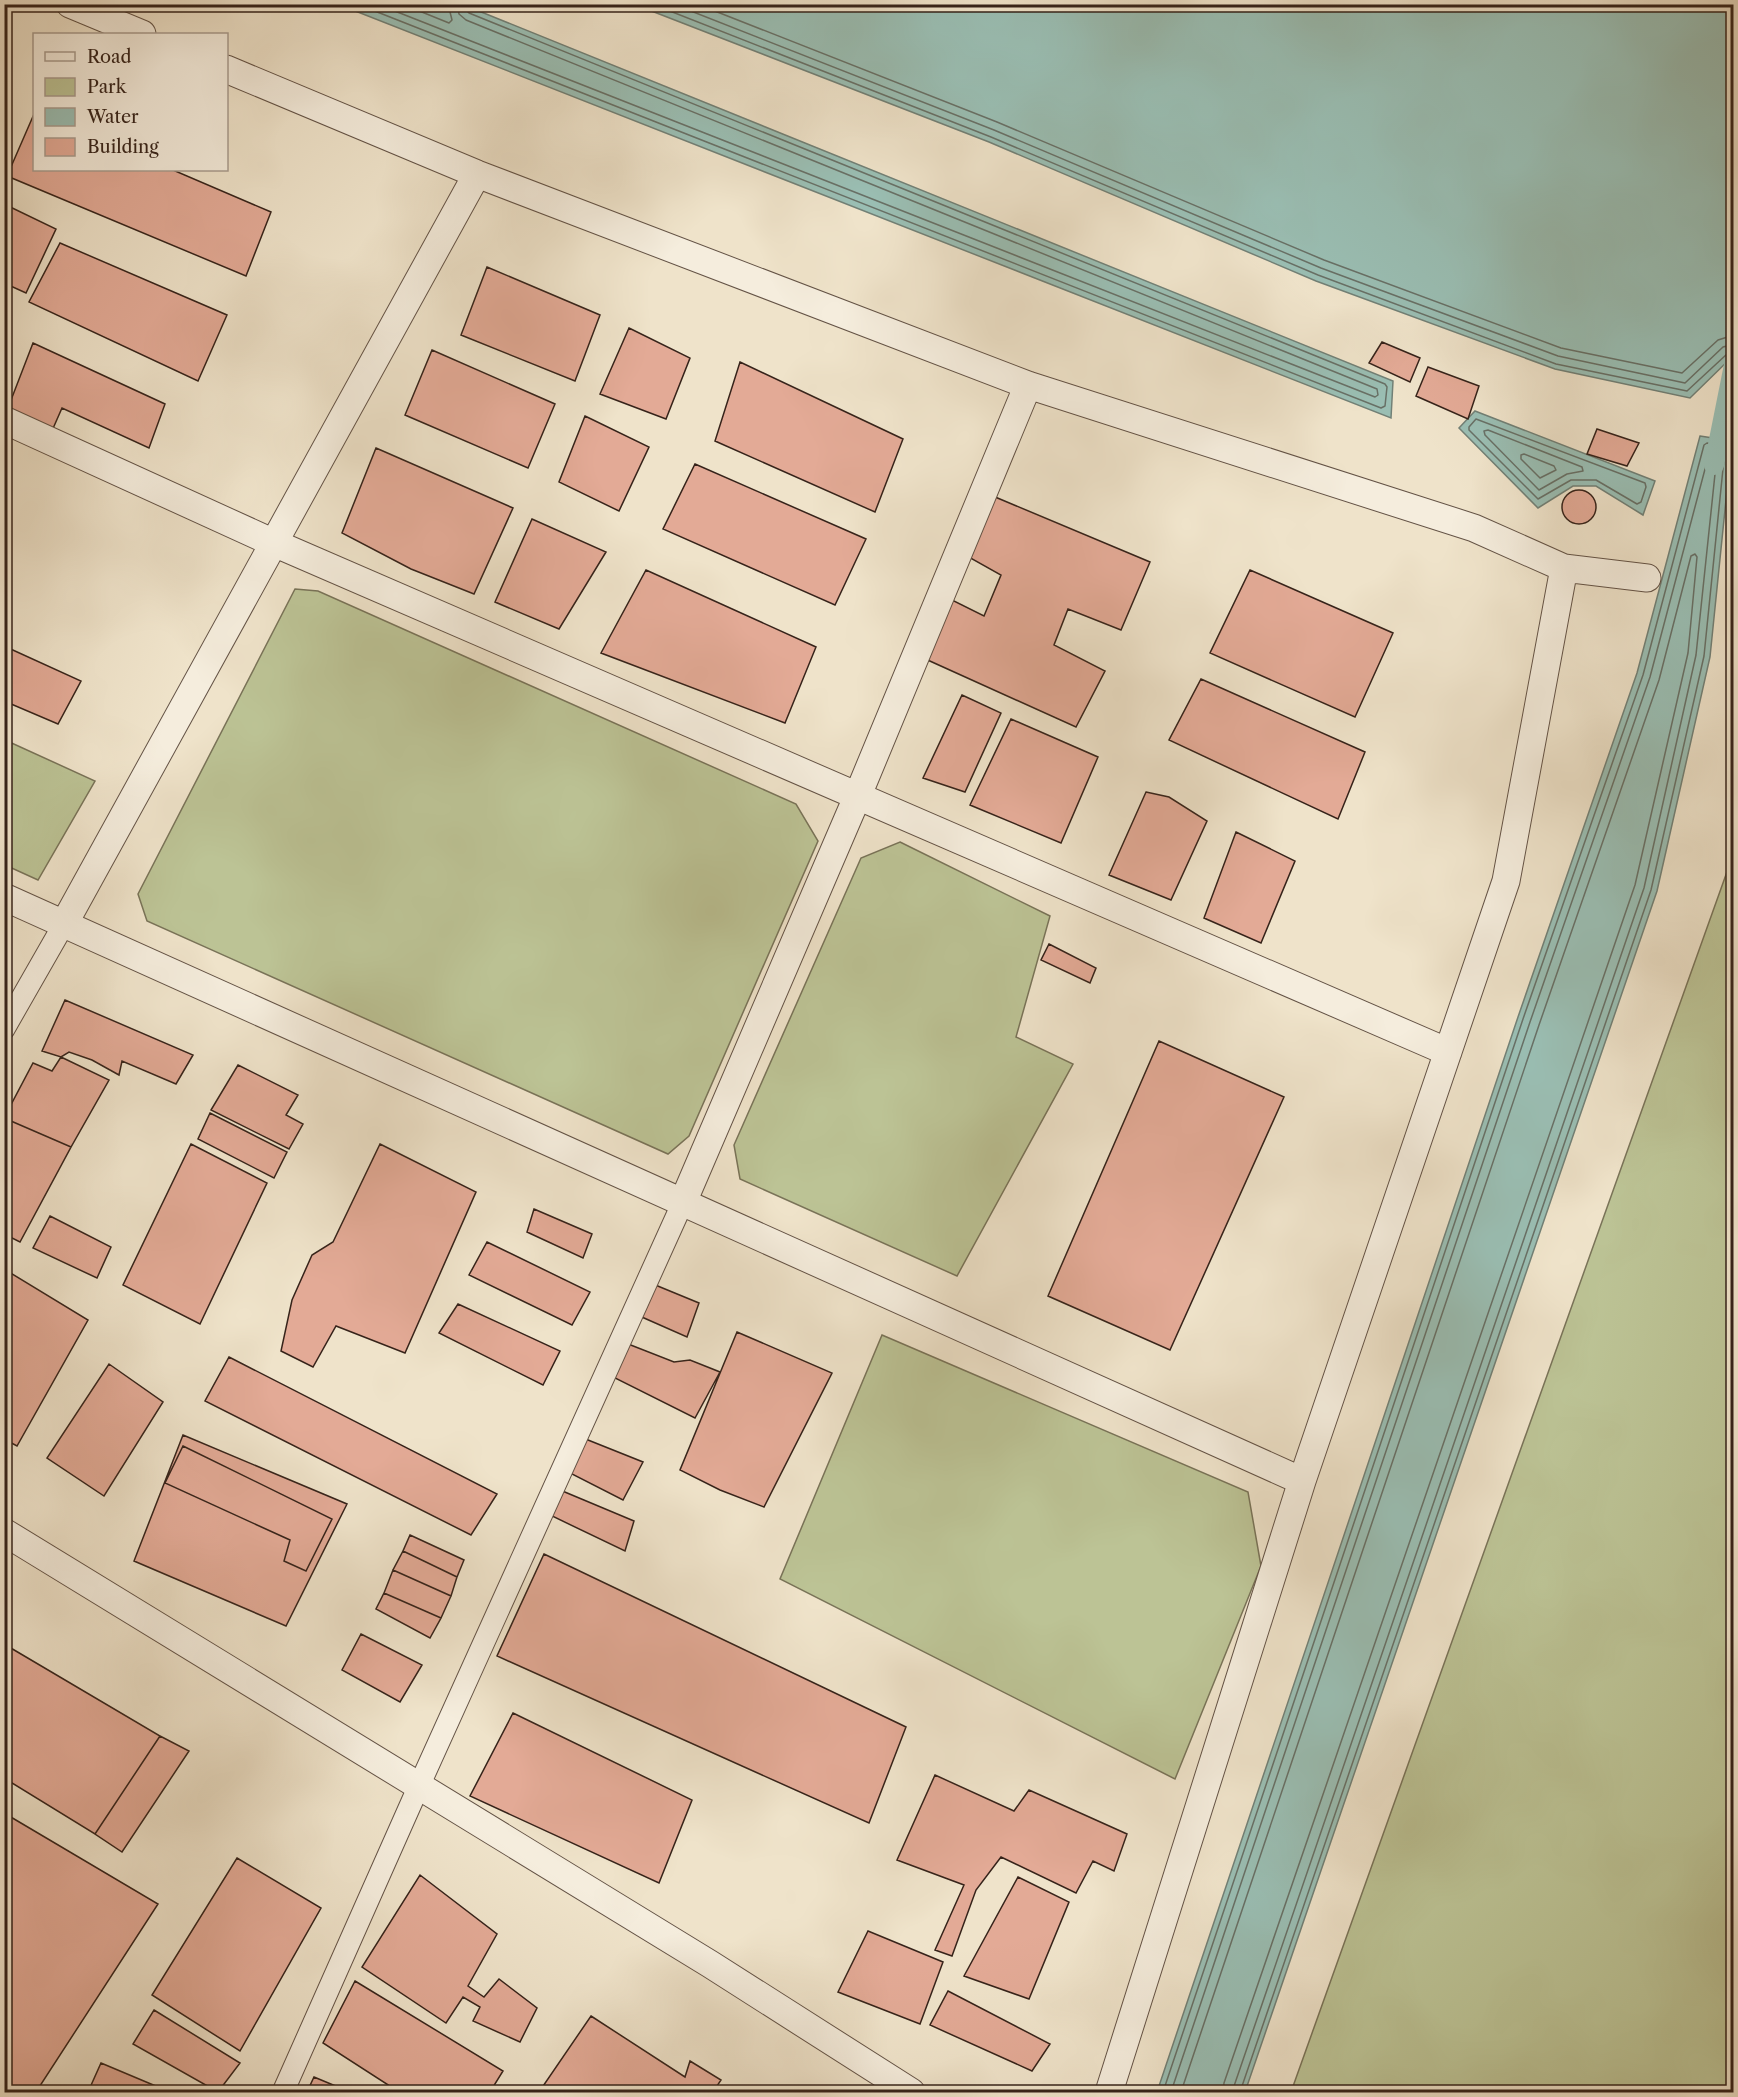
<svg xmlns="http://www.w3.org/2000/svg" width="1738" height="2097" viewBox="0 0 1738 2097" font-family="'Libre Caslon Text',serif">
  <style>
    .green { fill: #bcc395; stroke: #797358; stroke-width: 1.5 }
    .water { fill: #9abeb3; stroke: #728076; stroke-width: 1.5 }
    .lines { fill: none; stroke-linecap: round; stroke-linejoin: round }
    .shore { stroke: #687066; stroke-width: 1.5 }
    .canal { stroke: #9abeb3; stroke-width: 20 }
    .building { fill: #e3aa96; stroke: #36231a; stroke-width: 1.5 }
    .minor-casing { stroke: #645346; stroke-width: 23 }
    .tertiary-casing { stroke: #645346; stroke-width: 29 }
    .minor { stroke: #f5eddd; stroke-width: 21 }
    .tertiary { stroke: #f5eddd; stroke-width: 27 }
  </style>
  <rect width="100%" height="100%" fill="#efe3ca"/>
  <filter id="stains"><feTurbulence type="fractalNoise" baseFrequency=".00333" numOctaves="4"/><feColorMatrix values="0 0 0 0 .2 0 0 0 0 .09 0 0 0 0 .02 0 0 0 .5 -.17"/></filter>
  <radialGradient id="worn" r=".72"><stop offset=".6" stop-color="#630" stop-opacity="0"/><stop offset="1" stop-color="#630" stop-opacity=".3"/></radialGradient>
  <path class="green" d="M295 589 318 591 796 804 818 841 689 1136 668 1154 147 921 138 894Z
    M5 740 95 781 38 880 5 865Z
    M900 842 1050 916 1016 1037 1073 1064 957 1276 740 1179 734 1145 861 858Z
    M1733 855V2092H1291Z
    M882 1335 1248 1492 1261 1566 1175 1779 780 1579Z"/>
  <path class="water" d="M340 5H464L1393 381 1391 418Z
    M636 5H1733V356L1690 398 1555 369 1316 281 989 142Z
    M1475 411 1655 481 1643 515 1596 486H1573L1538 508 1459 428Z
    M1700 436 1732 441 1710 657 1657 891 1245 2092H1157L1518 1017 1637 673Z"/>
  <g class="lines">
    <path class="shore" d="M357 4 1381 408 1385 406 1387 387 1385 384 469 13 465 9V4
      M377 4 1375 397 1378 395 1377 389 466 20 459 14 457 4
      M402 4 449 23 452 20 448 4
      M652 4 991 137 1318 275 1556 364 1687 391 1727 354 1734 352
      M673 4 994 130 1321 268 1558 356 1685 383 1723 347 1734 344
      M697 4 997 122 1324 260 1561 348 1682 373 1718 340 1734 335
      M1476 419 1645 483 1646 487 1641 502 1637 504 1596 480H1571L1538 499 1469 430V427Z
      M1488 430 1582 467 1583 471 1567 474 1539 490 1485 435 1484 431Z
      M1524 454 1554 466 1556 470 1540 478 1521 459V455Z
      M1163 2092 1523 1019 1643 675 1704 445 1707 443 1723 445 1725 449 1704 656 1651 890 1240 2092
      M1171 2092 1530 1022 1650 677 1709 454 1714 452 1717 455 1696 655 1644 888 1232 2092
      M1181 2092 1539 1025 1659 680 1691 556 1695 554 1697 557 1688 653 1635 885 1224 2083 1223 2092"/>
    <path class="canal" d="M1714 465 1734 365"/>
  </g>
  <path class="building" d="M34 114V170H173L271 212 246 276 7 176Z
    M4 204 56 229 26 293 4 283Z
    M60 243 227 315 198 381 29 302Z
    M487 267 600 315 575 381 461 335Z
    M629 328 690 358 666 419 600 394Z
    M1382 342 1420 358 1410 382 1369 363Z
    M33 343 165 404 149 448 62 408 51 433 6 413Z
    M432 350 555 404 528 468 405 415Z
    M740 362 903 439 875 512 715 441Z
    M1428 367 1479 386 1468 419 1416 396Z
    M585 416 649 447 619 511 559 482Z
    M1597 429 1639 443 1627 466 1587 454Z
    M376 448 513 508 474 594 411 569 342 533Z
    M695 464 866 539 835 605 663 529Z
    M1562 507a17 17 0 1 1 34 0a17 17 0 1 1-34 0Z
    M988 494 1150 562 1121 630 1068 609 1054 645 1105 671 1076 727 921 657 944 596 984 616 1001 575 965 555Z
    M532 519 606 552 559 629 495 602Z
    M646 570 816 647 785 723 601 653Z
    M1250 570 1393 633 1355 717 1210 653Z
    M4 646 81 681 58 724 4 701Z
    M1201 679 1365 752 1338 819 1169 740Z
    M962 695 1001 713 965 792 923 778Z
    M1011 719 1098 757 1061 843 970 805Z
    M1146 792 1169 797 1207 821 1171 900 1109 875Z
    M1236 832 1295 861 1261 943 1204 918Z
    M1049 944 1096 968 1090 983 1041 960Z
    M65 1000 193 1055 176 1084 122 1061 119 1075 92 1060 69 1052 61 1057 42 1051Z
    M1159 1041 1284 1097 1170 1350 1048 1296Z
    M61 1057 109 1080 71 1147 4 1118 33 1063 52 1071Z
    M238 1065 298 1095 286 1115 303 1124 289 1149 211 1110Z
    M210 1113 287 1152 274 1178 198 1139Z
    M4 1118 71 1147 20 1242 4 1234Z
    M191 1144 267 1183 200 1324 123 1285Z
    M380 1144 476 1192 405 1353 336 1326 313 1367 281 1351 292 1300 312 1255 333 1242Z
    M534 1209 592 1234 583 1258 527 1232Z
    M50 1216 111 1247 97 1278 33 1248Z
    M487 1242 590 1292 572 1325 469 1275Z
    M4 1269 88 1320 17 1446 4 1439Z
    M648 1282 699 1303 687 1337 635 1314Z
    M458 1304 560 1351 543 1385 439 1333Z
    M737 1332 832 1373 764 1507 720 1490 680 1470Z
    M623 1342 674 1362 690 1360 720 1372 695 1418 609 1375Z
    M229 1357 497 1494 471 1535 205 1401Z
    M109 1364 163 1402 104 1496 47 1458Z
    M183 1435 347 1504 286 1626 134 1561Z
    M583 1438 643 1462 623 1500 568 1472Z
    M183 1446 332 1519 306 1571 284 1561 290 1540 165 1483Z
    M560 1490 634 1521 625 1551 550 1515Z
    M410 1535 464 1560 457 1577 403 1551Z
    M403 1551 457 1577 451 1596 393 1570Z
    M544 1554 906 1727 869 1823 497 1656Z
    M393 1570 451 1596 441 1618 384 1593Z
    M384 1593 441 1618 430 1638 376 1609Z
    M361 1634 422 1665 400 1702 342 1670Z
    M4 1644 160 1736 95 1834 4 1778Z
    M513 1713 692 1800 659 1883 470 1796Z
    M160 1736 189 1751 122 1852 95 1834Z
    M935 1775 1014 1811 1029 1790 1127 1834 1114 1871 1093 1861 1076 1893 1001 1857 976 1890 952 1956 935 1950 964 1885 897 1860Z
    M4 1813 158 1904 36 2092H4Z
    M237 1858 321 1908 240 2051 152 1995Z
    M420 1875 497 1934 468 1986 484 1997 499 1979 537 2008 520 2042 473 2021 480 2007 463 1997 446 2023 362 1967Z
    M1018 1877 1069 1902 1029 1999 964 1976Z
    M868 1931 943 1962 920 2024 838 1992Z
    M355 1981 503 2071 490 2092H399L323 2043Z
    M948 1991 1050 2044 1032 2071 930 2025Z
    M154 2010 240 2063 218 2092 133 2044Z
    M591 2016 685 2077 690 2061 721 2080 713 2092H539Z
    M101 2063 170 2092H88Z
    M314 2077 350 2092H307Z"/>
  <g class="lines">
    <g class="minor-casing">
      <path id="minor" d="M4 1029 64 924
        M283 2092 414 1797 683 1202"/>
    </g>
    <g class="tertiary-casing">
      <path id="tertiary" d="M70 4 142 34
        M226 69 477 174 1028 385 1474 528 1564 568 1647 578
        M4 420 274 543 1448 1052
        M4 897 1302 1481
        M64 924 477 174
        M683 1202 858 795 1028 385
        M4 1532 710 1964 911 2092
        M1109 2092 1302 1481 1506 881 1564 568"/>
    </g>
    <use href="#minor" class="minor"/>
    <use href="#tertiary" class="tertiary"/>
  </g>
  <rect width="1738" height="2097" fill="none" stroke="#efe3ca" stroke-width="24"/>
  <rect x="6" y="6" width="1726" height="2085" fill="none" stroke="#36231a" stroke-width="3"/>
  <rect x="12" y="12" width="1714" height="2073" fill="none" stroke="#36231a" stroke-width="1.5"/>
  <rect x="33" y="33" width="195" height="138" fill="#f5eddd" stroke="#a99c8f" stroke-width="1.5"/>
  <rect x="45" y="52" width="30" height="9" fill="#f5eddd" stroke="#a99c8f" stroke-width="1.5"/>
  <text x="87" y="63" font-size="18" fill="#36231a">Road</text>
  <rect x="45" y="78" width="30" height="18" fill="#bcc395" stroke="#a99c8f" stroke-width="1.5"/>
  <text x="87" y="93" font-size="18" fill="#36231a">Park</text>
  <rect x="45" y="108" width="30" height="18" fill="#9abeb3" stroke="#a99c8f" stroke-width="1.5"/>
  <text x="87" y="123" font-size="18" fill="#36231a">Water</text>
  <rect x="45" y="138" width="30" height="18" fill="#e3aa96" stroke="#a99c8f" stroke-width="1.5"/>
  <text x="87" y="153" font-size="18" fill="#36231a">Building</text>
  <rect width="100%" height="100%" filter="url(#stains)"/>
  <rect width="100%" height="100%" fill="url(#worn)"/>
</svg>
